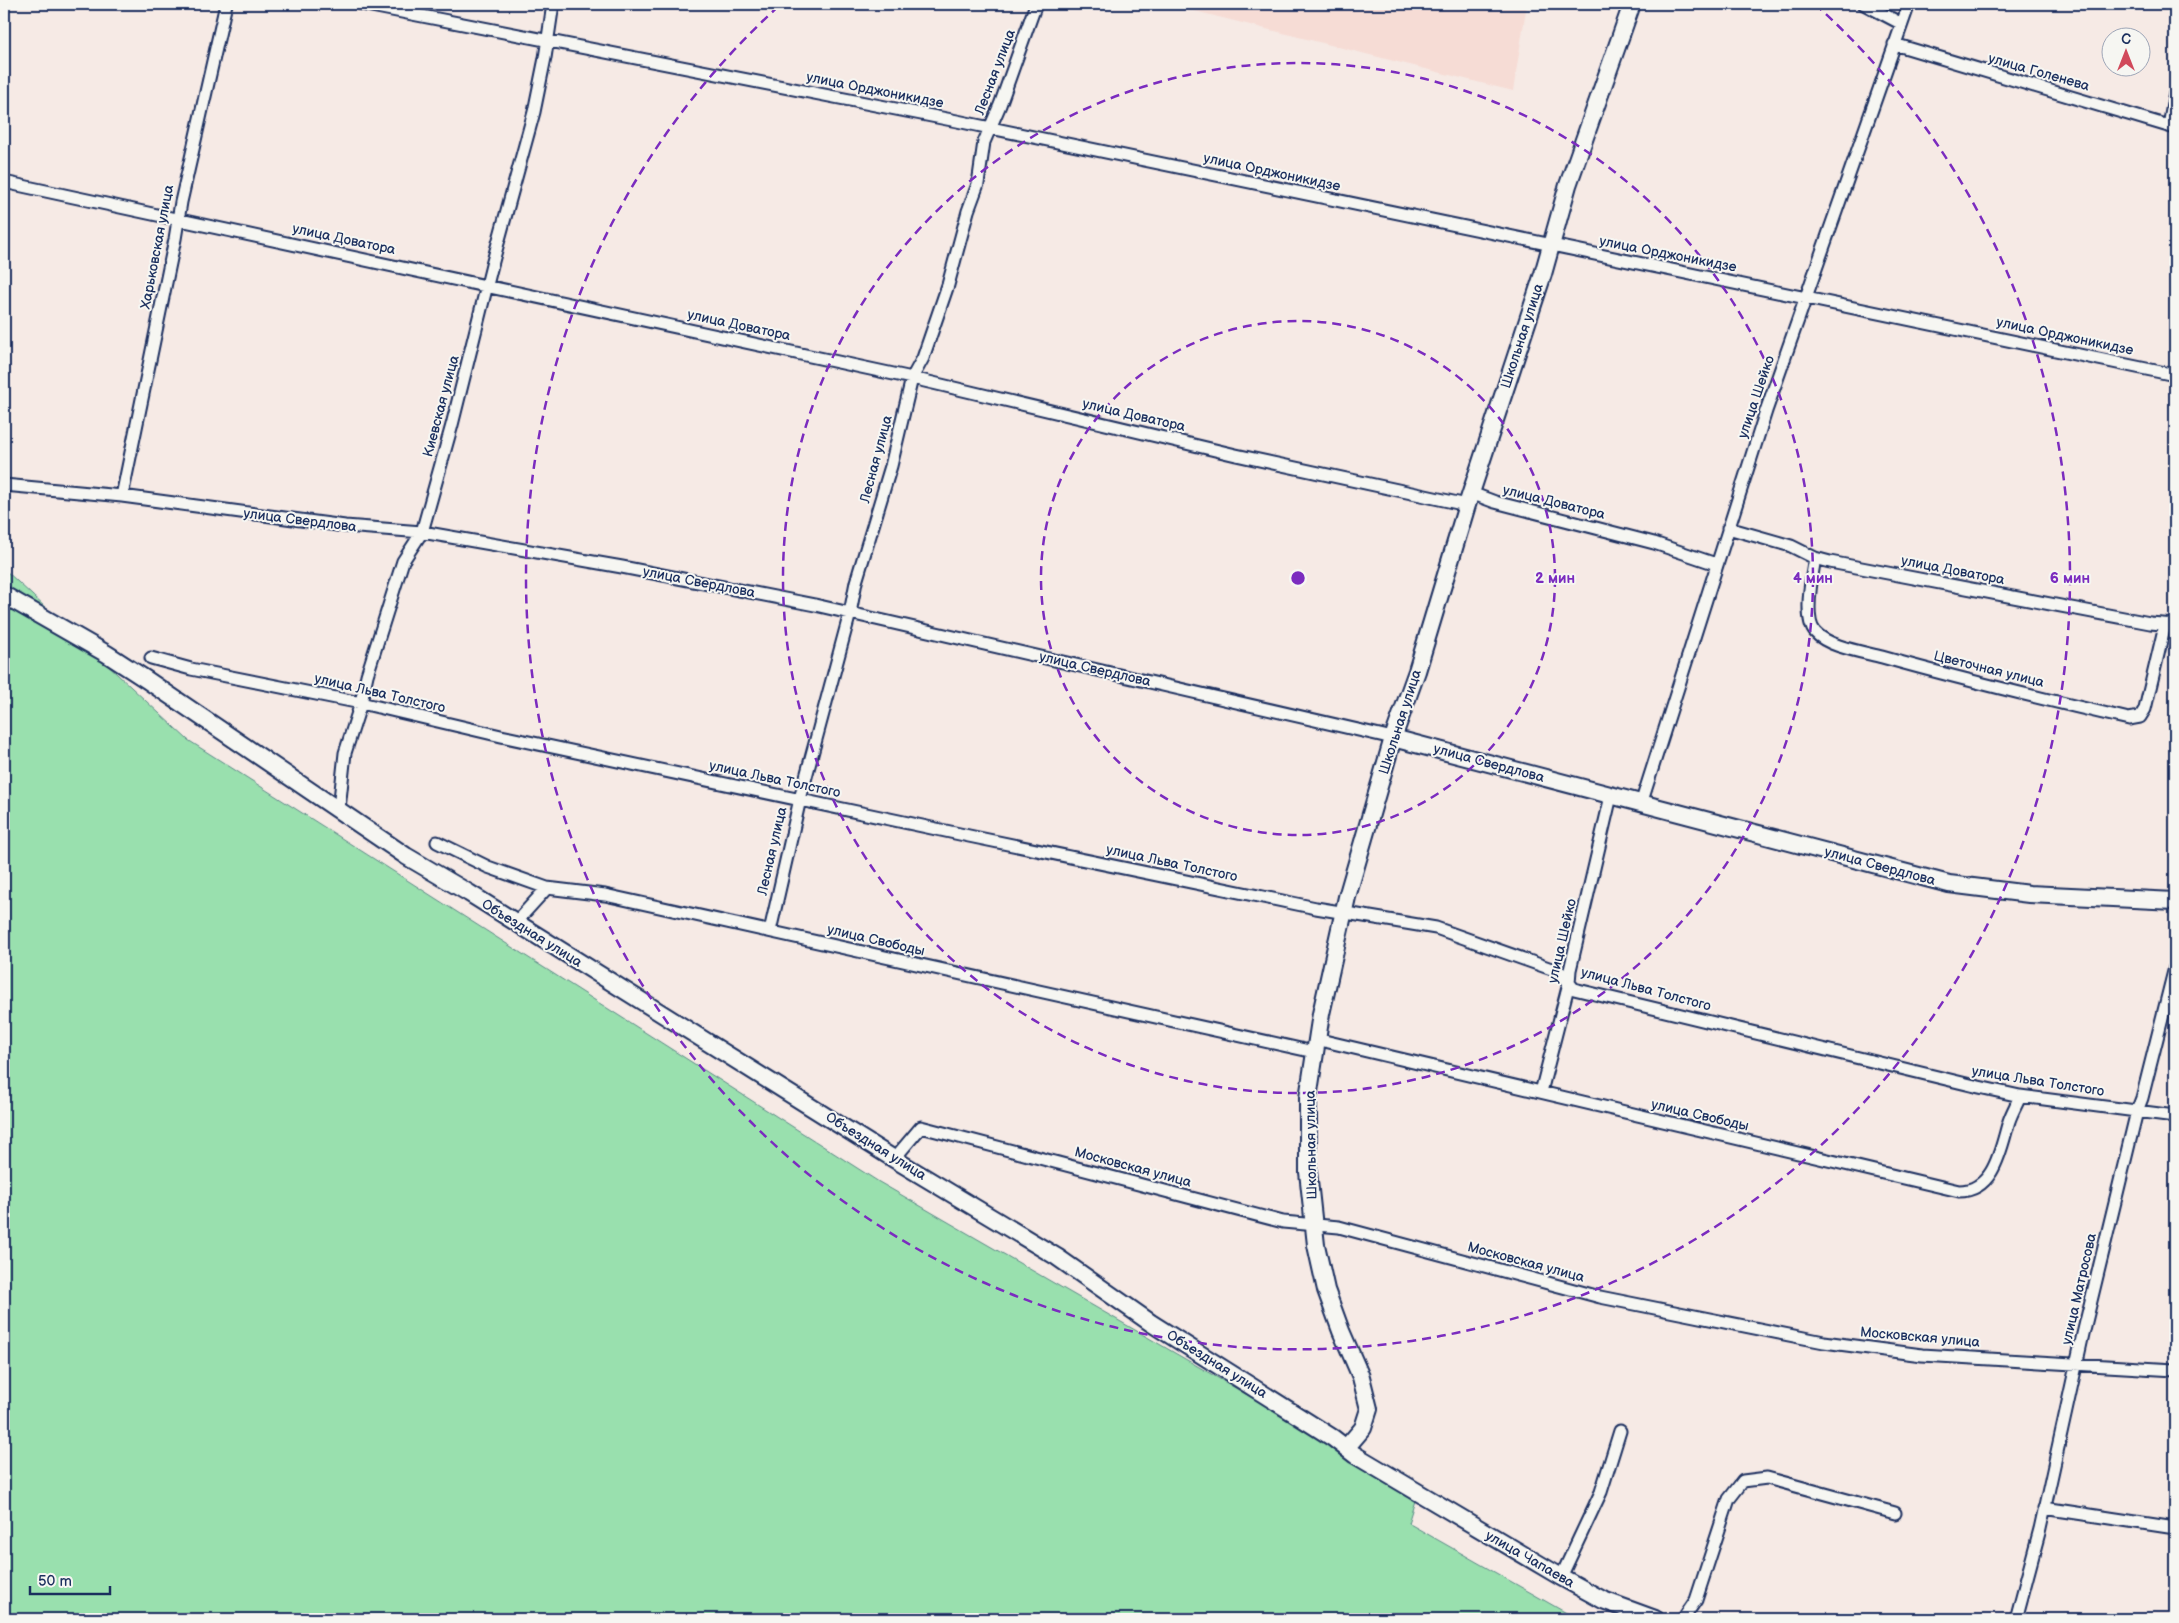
<svg xmlns="http://www.w3.org/2000/svg" width="2179" height="1623" viewBox="0 0 2179 1623" font-family="'Balsamiq Sans',sans-serif">
  <style>
    .built { fill: #f6dcd5 }
    .green { fill: #99e0ae; stroke: #5a8886 }
    .lines { fill: none; stroke-linecap: round; stroke-linejoin: round }
    .street-casing { stroke: #1b2f5e; stroke-width: 15 }
    .secondary-casing { stroke: #1b2f5e; stroke-width: 20 }
    .street { stroke: #f6f6f2; stroke-width: 11 }
    .secondary { stroke: #f6f6f2; stroke-width: 16 }
    .ring { fill: none; stroke: #7b2cbf; stroke-width: 2.5; stroke-dasharray: 9 6 }
    .labels { text-anchor: middle; dominant-baseline: central; stroke-width: 4; stroke-linejoin: round; paint-order: stroke }
    .street-label { font-size: 14px; fill: #1b2f5e; stroke: #f6f6f2 }
    .centre { fill: #7b2cbf; stroke: #f6f6f2; stroke-width: 2.5 }
    .ring-label { font-size: 15px; text-anchor: middle; font-weight: bold; fill: #7b2cbf; stroke: #f6f6f2; stroke-width: 4; stroke-linejoin: round; paint-order: stroke }
  </style>
  <rect width="100%" height="100%" fill="#f6eae5"/>
  <filter id="ink" filterUnits="userSpaceOnUse"><feTurbulence type="fractalNoise" baseFrequency=".02" numOctaves="2"/><feDisplacementMap in="SourceGraphic" scale="10" xChannelSelector="R" yChannelSelector="G"/><feConvolveMatrix kernelMatrix="1 2 1 2 8 2 1 2 1" color-interpolation-filters="sRGB"/></filter>
  <g filter="url(#ink)">
    <path class="built" d="M1184 4H1527L1513 91 1183 8Z"/>
    <path class="green" d="M4 569 188 740 879 1182 1346 1452 1419 1488 1408 1523 1577 1619H4Z"/>
    <g class="lines">
      <g class="street-casing">
        <path id="street" d="M361 4 957 121 2175 375
          M1864 4 1902 24
          M1894 44 2175 128
          M2169 126 2175 93
          M4 182 912 378 1236 455 1467 505
          M4 485 122 496 345 526 422 532 622 567 815 605 1393 738
          M1471 493 1495 502 1654 543 1716 564
          M122 496 175 239 181 202 226 4
          M1728 528 1791 546 1815 558 1830 562 2150 623 2175 625
          M1815 558C1812 575 1803 618 1815 632 1828 647 1863 652 1882 657 1964 680 2047 700 2129 719L2140 717 2145 709 2165 625
          M151 658 191 669 361 703 501 736 969 836 1316 908 1436 928 1560 972 1574 989 1979 1087 2020 1096 2175 1116
          M1641 804 1766 411 1909 4
          M339 809 345 753 361 703 367 675 403 561 422 532 452 425 492 265 534 112 545 58 553 4
          M437 842 488 867 547 888 605 895 1314 1052
          M516 922 547 888
          M770 931 800 799 850 613 856 582 891 466 912 378 923 358 948 285 968 211 978 184 984 142 1000 105 1036 4
          M1316 1039 1959 1191C1995 1191 2001 1147 2009 1121 2012 1112 2017 1104 2020 1096
          M1541 1092 1569 983 1570 970 1611 796
          M894 1159 921 1127 1283 1222 1339 1227 1600 1297 1824 1342 1922 1355 2175 1370
          M2044 1508 2175 1528
          M1561 1577 1601 1492 1620 1431
          M1683 1619 1696 1600 1729 1499 1743 1481 1767 1478 1895 1513
          M2016 1619 2040 1529 2083 1334 2137 1111 2142 1098 2175 967"/>
      </g>
      <g class="secondary-casing">
        <path id="secondary" d="M4 595 107 654 147 680 406 856 469 893 894 1159 1057 1257 1151 1323 1333 1438 1355 1455 1561 1577 1603 1600 1655 1619
          M1393 738 1949 884 2029 894 2175 901
          M1346 1448 1363 1428 1369 1409 1361 1377 1341 1331 1326 1290 1316 1245 1308 1172V1098L1321 1014 1347 897 1393 738 1417 671 1467 505 1543 274 1568 185 1632 4"/>
      </g>
      <use href="#street" class="street"/>
      <use href="#secondary" class="secondary"/>
    </g>
  </g>
  <g class="ring">
    <circle cx="1298" cy="578" r="257"/>
    <circle cx="1298" cy="578" r="515"/>
    <path d="M1815 4A772 772 0 1 1 781 4"/>
  </g>
  <g class="labels">
    <g class="street-label">
      <text transform="translate(995 72) rotate(-69)">Лесная улица</text>
      <text transform="translate(2039 72) rotate(16)">улица Голенева</text>
      <text transform="translate(875 90) rotate(11)">улица Орджоникидзе</text>
      <text transform="translate(1272 172) rotate(12)">улица Орджоникидзе</text>
      <text transform="translate(344 239) rotate(12)">улица Доватора</text>
      <text transform="translate(157 247) rotate(-79)">Харьковская улица</text>
      <text transform="translate(1668 254) rotate(11)">улица Орджоникидзе</text>
      <text transform="translate(739 325) rotate(12)">улица Доватора</text>
      <text transform="translate(1522 336) rotate(-72)">Школьная улица</text>
      <text transform="translate(2065 336) rotate(12)">улица Орджоникидзе</text>
      <text transform="translate(1756 397) rotate(-71)">улица Шейко</text>
      <text transform="translate(441 406) rotate(-75)">Киевская улица</text>
      <text transform="translate(1134 415) rotate(13)">улица Доватора</text>
      <text transform="translate(876 459) rotate(-75)">Лесная улица</text>
      <text transform="translate(1554 502) rotate(14)">улица Доватора</text>
      <text transform="translate(300 520) rotate(7)">улица Свердлова</text>
      <text transform="translate(1953 570) rotate(11)">улица Доватора</text>
      <text transform="translate(699 582) rotate(11)">улица Свердлова</text>
      <text transform="translate(1095 669) rotate(13)">улица Свердлова</text>
      <text transform="translate(1989 669) rotate(14)">Цветочная улица</text>
      <text transform="translate(380 693) rotate(13)">улица Льва Толстого</text>
      <text transform="translate(1400 722) rotate(-72)">Школьная улица</text>
      <text transform="translate(1489 763) rotate(15)">улица Свердлова</text>
      <text transform="translate(775 779) rotate(12)">улица Льва Толстого</text>
      <text transform="translate(772 851) rotate(-77)">Лесная улица</text>
      <text transform="translate(1172 863) rotate(12)">улица Льва Толстого</text>
      <text transform="translate(1880 866) rotate(15)">улица Свердлова</text>
      <text transform="translate(532 933) rotate(32)">Объездная улица</text>
      <text transform="translate(876 940) rotate(13)">улица Свободы</text>
      <text transform="translate(1562 941) rotate(-77)">улица Шейко</text>
      <text transform="translate(1646 989) rotate(15)">улица Льва Толстого</text>
      <text transform="translate(2038 1081) rotate(9)">улица Льва Толстого</text>
      <text transform="translate(1700 1115) rotate(13)">улица Свободы</text>
      <text transform="translate(1311 1145) rotate(-91)">Школьная улица</text>
      <text transform="translate(876 1146) rotate(32)">Объездная улица</text>
      <text transform="translate(1133 1167) rotate(15)">Московская улица</text>
      <text transform="translate(1526 1262) rotate(15)">Московская улица</text>
      <text transform="translate(2079 1289) rotate(-77)">улица Матросова</text>
      <text transform="translate(1920 1337) rotate(5)">Московская улица</text>
      <text transform="translate(1217 1364) rotate(32)">Объездная улица</text>
      <text transform="translate(1530 1559) rotate(30)">улица Чапаева</text>
    </g>
  </g>
  <circle cx="1298" cy="578" r="8" class="centre"/>
  <g class="ring-label">
    <text x="1555" y="583">2 мин</text>
    <text x="1813" y="583">4 мин</text>
    <text x="2070" y="583">6 мин</text>
  </g>
  <rect width="2179" height="1623" fill="none" stroke="#f6f6f2" stroke-width="20"/>
  <rect x="10" y="10" width="2159" height="1603" fill="none" stroke="#1b2f5e" stroke-width="2" filter="url(#ink)"/>
  <g transform="translate(2126 52)"><circle r="24" fill="#f6f6f2" stroke="#9ea6b7"/>
  <path d="M0-4L9 19L0 12L-9 19Z" fill="#d1495b"/>
  <text y="-8" font-size="14" font-weight="bold" text-anchor="middle" fill="#1b2f5e">С</text>
  </g>
  <path d="M30 1586v8h80v-8" fill="none" stroke="#1b2f5e" stroke-width="2.5"/>
  <text x="38" y="1586" font-size="15" fill="#1b2f5e" stroke="#f6f6f2" stroke-width="4" paint-order="stroke">50 m</text>
</svg>
